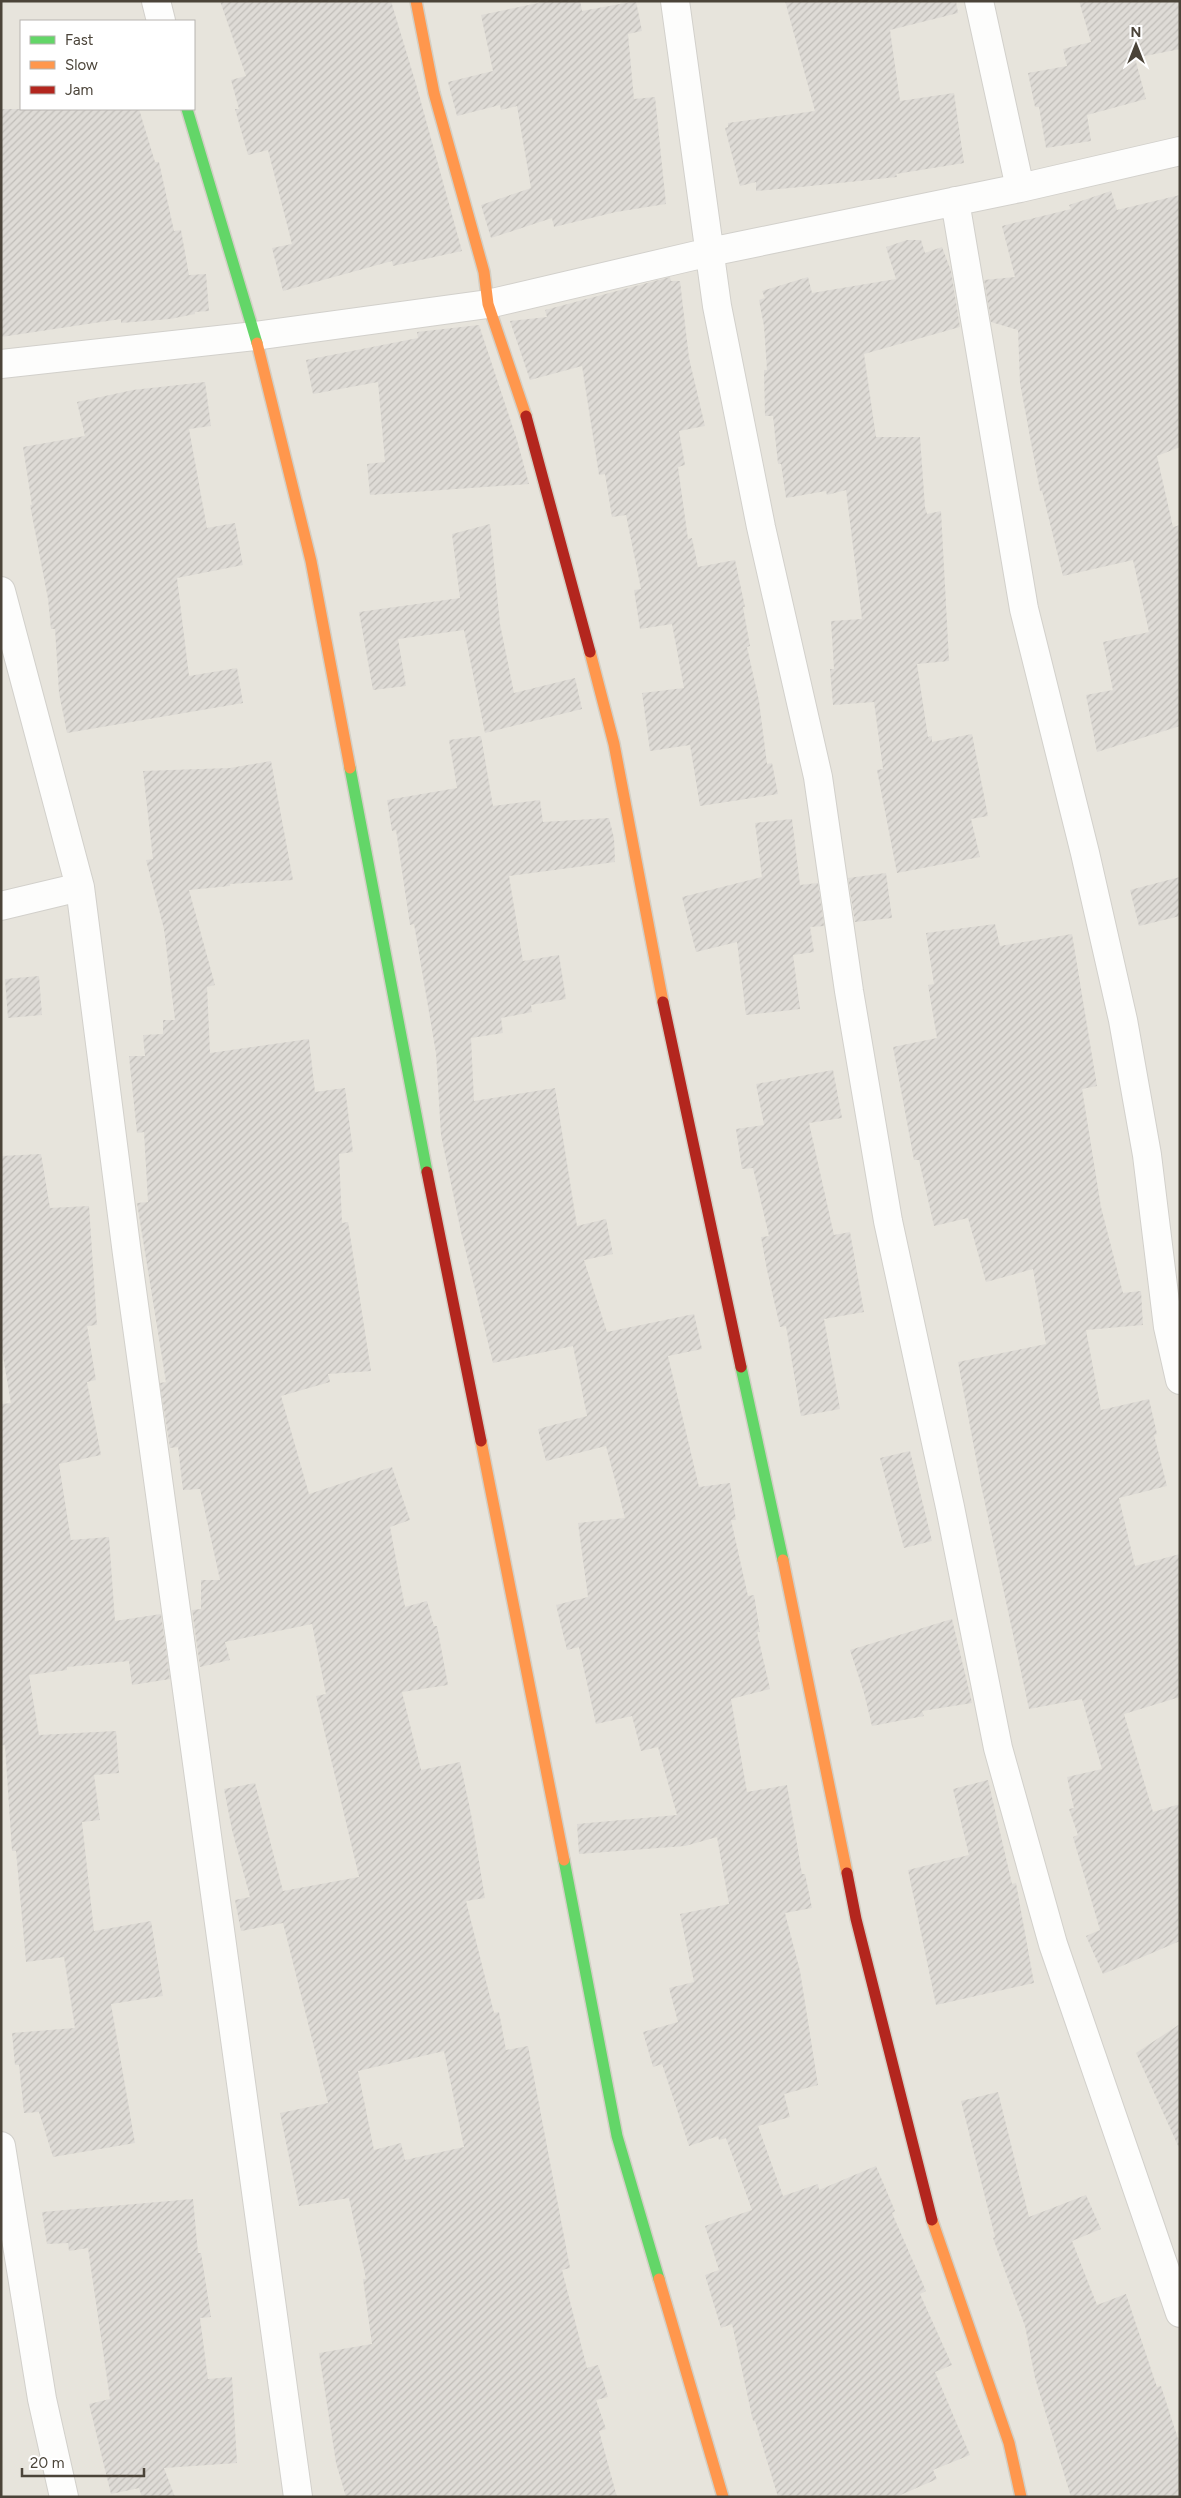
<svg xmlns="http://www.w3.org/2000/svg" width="1181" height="2498" viewBox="0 0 1181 2498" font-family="Figtree,sans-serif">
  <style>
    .residential { fill: #e7e4dc; fill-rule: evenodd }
    .building { fill: url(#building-hatch); fill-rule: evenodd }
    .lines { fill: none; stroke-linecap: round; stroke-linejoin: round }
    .street-casing { stroke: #d2d0cb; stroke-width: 30 }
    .fast-casing { stroke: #d3cfc5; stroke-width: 14 }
    .slow-casing { stroke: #d3cfc5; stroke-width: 14 }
    .jam-casing { stroke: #d3cfc5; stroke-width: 14 }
    .street { stroke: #fdfdfc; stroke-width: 28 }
    .fast { stroke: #63d668; stroke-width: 11 }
    .slow { stroke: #ff974d; stroke-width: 11 }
    .jam { stroke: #b3261e; stroke-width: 11 }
  </style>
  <defs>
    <pattern id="building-hatch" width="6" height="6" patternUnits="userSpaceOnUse" patternTransform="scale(1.25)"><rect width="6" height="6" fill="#dedbd6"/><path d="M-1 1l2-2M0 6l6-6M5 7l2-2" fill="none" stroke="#c0bdb8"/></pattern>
  </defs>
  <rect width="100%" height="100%" fill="#f4f2ee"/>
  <path class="residential" d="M1 1H1180V2497H1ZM21 21H194V109H21Z"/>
  <path class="building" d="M220 1H391L416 84 462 251 393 266 392 261 283 291 272 248 292 244 268 150 248 155 235 109H239L231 80 246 76Z
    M548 1H580L582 11 636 1 642 31 628 34 634 99 655 97 666 204 616 212 554 227 552 218 491 238 481 205 531 188 517 106 501 110 500 105 457 116 448 82 493 71 481 15Z
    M785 1H956L958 13 890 30 900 101 954 93 964 163 896 174 897 177 801 187 756 191V182L740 186 725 128 728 127V123L815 111Z
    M1079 1H1180V49L1135 58 1146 99 1087 115 1091 141 1046 148 1039 107H1035L1028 73 1067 66 1063 49 1091 42Z
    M1 109H139L155 162H159L174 231 181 230 189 275 206 274 209 311 195 312V314L170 319 121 323V319L1 337Z
    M1111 191 1117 210 1180 195V447L1157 456 1173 527 1180 525V726L1097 752 1086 695 1113 690 1103 642 1149 632 1133 560 1063 576 1042 491H1040L1020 383 1018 330 991 322 984 280 1015 277 1002 226 1071 209 1069 205Z
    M907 240H921L925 253 942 247 951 271 960 327 864 354 876 437H920L925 507 927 514 941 511 949 661 917 664 928 737 932 736V742L972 734 988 816 971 819 980 857 897 873 877 770 883 769 874 702 833 705 830 669H834L831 621 862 619 846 490 827 495 826 491 786 498 781 464H778L773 416H765L764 370H767L764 326 759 300 765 298 762 291 808 277 812 293 896 279 886 247Z
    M670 277 671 281H680L689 358 705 426 679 431 685 465 678 467 688 539 692 538 698 567 735 560 745 607H743L750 646 747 647 759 701 767 764 772 763 778 794 700 806 690 745 650 751 642 693 684 688 672 624 640 629 634 590 641 589 626 515 612 517 605 474 599 475 582 366 530 380 510 321 547 317 545 310Z
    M479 325 517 440 529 484 370 495 367 464 385 462 378 382 313 394 306 360 418 338 417 332Z
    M205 382 211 426 189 429 207 528 235 523 243 565 177 578 189 676 237 668 243 703 67 733 59 693 55 629H51L48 599 30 505H32L23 447 85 436 77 402 133 390Z
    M490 524 500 624 514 693 575 678 582 709 485 733 464 630 398 639 406 686 373 690 359 612 460 598 452 534Z
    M481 736 493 806 540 800 543 822 609 818 614 838 615 862 509 876 523 961 559 955 566 999 531 1005 532 1012 501 1018 503 1033 471 1038 474 1101 555 1088 577 1226 606 1219 613 1254 584 1260 607 1332 694 1314 702 1349 668 1356 699 1487 730 1483 736 1520H731L748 1596 754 1595 760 1632H757L770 1689 731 1699 747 1792 787 1785 802 1874H805L812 1908 785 1913 800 1971 818 2085 784 2094 790 2117 758 2126 783 2196 818 2184 819 2190 876 2166 895 2211 892 2213 926 2291 920 2294 952 2365 935 2372 970 2455 933 2470 937 2479 896 2497H778L755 2421H753L732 2324 721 2328 705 2275 719 2270 705 2226 752 2210 726 2138 719 2140 718 2136 689 2146 662 2064 653 2067 643 2032 678 2022 669 1988 694 1982 680 1914 729 1904 717 1837 685 1846 579 1854 577 1824 677 1815 658 1747 641 1751 632 1716 596 1724 579 1647 567 1650 556 1605 588 1597 578 1523 625 1518 606 1446 546 1461 538 1429 587 1416 573 1346 493 1363 461 1232 441 1135 436 1053 414 924 410 925 396 830 392 831 387 800 457 788 449 740Z
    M271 761 293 880 230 884V886L189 890 215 985 207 987 210 1053 309 1039 315 1092 345 1088 353 1152 339 1154 342 1223 348 1222 371 1371 328 1374 330 1382 281 1396 309 1494 392 1467 410 1520 390 1527 405 1607 427 1601 434 1626H437L448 1685 402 1692 421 1770 460 1762 471 1814 485 1898 466 1901 494 2013 499 2012 506 2050 528 2046 570 2268 562 2270 587 2368 598 2365 608 2397 596 2400 606 2429 599 2431 617 2497H346L336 2463 319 2353 372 2344 363 2279H366L349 2198 299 2206 280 2113 328 2103 283 1923 241 1931 235 1900 250 1897 232 1830 224 1789 255 1783 283 1891 359 1877 316 1696 326 1694 312 1624 225 1642 230 1660 200 1667 192 1610 201 1609V1580H220L200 1489 183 1490 178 1447 170 1448 160 1383 166 1382 137 1203 148 1202 144 1132 137 1133 129 1056H145L143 1035 163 1034V1020H175L164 929 146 860 153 859 143 771 230 768ZM444 2051 464 2147 405 2160 401 2143 374 2150 358 2071Z
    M792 819 800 885 818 883 824 926 810 927 814 952 793 955 800 1009 746 1015 737 942 696 952 682 897 762 877 755 823Z
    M886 873 892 918 855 922 848 878Z
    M1180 877V916L1139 926 1130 890Z
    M995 924 1000 946 1072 934 1097 1086 1082 1089 1101 1207 1123 1293 1141 1291 1143 1325 1086 1330 1101 1410 1149 1399 1157 1434 1154 1435 1167 1486 1119 1498 1135 1566 1180 1554V1697L1124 1714 1153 1812 1180 1804V1941L1103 1974 1086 1936 1100 1930 1073 1837 1078 1835 1069 1809 1074 1808 1067 1777 1102 1769 1082 1699 1029 1709 981 1485 958 1362 1046 1344 1033 1269 986 1282 968 1218 934 1226 919 1160H914L893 1047 937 1038 928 985 934 984 926 933Z
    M39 976 42 1015 8 1018 5 979Z
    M833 1070 842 1118 809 1123 834 1235 850 1232 864 1312 824 1319 840 1409 801 1416 786 1326 780 1327 767 1270 761 1237 769 1236 753 1168 742 1169 736 1129 764 1125 756 1084Z
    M41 1154 50 1208 89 1206 97 1325 87 1326 96 1380 87 1382 101 1455 59 1464 71 1540 109 1537 115 1621 161 1614 170 1679 132 1685 129 1661 67 1667V1670L29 1675 39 1735 116 1731 119 1773 94 1775 100 1820 82 1822 94 1931 151 1921 163 1996 111 2004 135 2143 53 2157 39 2112 24 2113 19 2065H15L12 2033 75 2028 64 1957 26 1962 16 1851H12L5 1745 1 1746V1404L11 1403 1 1345V1156Z
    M910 1451 932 1541 904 1548 880 1458Z
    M952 1619 972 1703 922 1711 924 1716 872 1726 864 1693 850 1650Z
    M988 1780 1012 1884 1016 1883 1034 1983 936 2005 908 1870 969 1855 953 1789Z
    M1180 2024V2150L1136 2053Z
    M998 2092 1029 2217 1086 2195 1101 2229 1072 2241 1097 2305 1126 2294 1157 2387 1161 2386 1180 2445V2497H1071L1035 2378 1025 2326 993 2238 995 2237 961 2101Z
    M193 2199 198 2253H201L211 2317 200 2318 208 2379 232 2377 237 2463 164 2468 175 2497H142L139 2488 111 2494 89 2404 110 2399 88 2248 69 2251 68 2243 47 2244 42 2212Z"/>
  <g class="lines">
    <g class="street-casing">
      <path id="street" d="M156 1 161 21
        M675 1 717 306 761 527 818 777 849 991 888 1221 950 1507 998 1748 1053 1944 1180 2313
        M979 1 1020 188
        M955 201 1024 609 1085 853 1123 1020 1147 1155 1168 1327 1180 1380
        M1 364 255 336 488 304 710 252 1020 188 1180 151
        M1 591 80 887 127 1254 298 2497
        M1 906 80 887
        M1 2146 42 2399 64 2497"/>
    </g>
    <g class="fast-casing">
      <path id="fast" d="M187 109 257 343
        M350 768 427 1172
        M741 1367 783 1560
        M564 1860 617 2136 659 2279"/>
    </g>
    <g class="slow-casing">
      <path id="slow" d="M416 1 434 93 484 272 488 304 526 416
        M257 343 311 561 350 768
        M590 652 614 744 663 1002
        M481 1441 564 1860
        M783 1560 847 1873
        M932 2220 1009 2443 1021 2497
        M659 2279 723 2497"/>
    </g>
    <g class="jam-casing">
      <path id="jam" d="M526 416 590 652
        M663 1002 741 1367
        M427 1172 481 1441
        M847 1873 856 1919 932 2220"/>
    </g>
    <use href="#street" class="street"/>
    <use href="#fast" class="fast"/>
    <use href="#slow" class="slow"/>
    <use href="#jam" class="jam"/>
  </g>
  <rect width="1181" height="2498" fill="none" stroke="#4b4439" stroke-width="5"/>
  <rect x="20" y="20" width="175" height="90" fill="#ffffff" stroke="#b7b4b0"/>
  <rect x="30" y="36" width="25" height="8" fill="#63d668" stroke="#b7b4b0"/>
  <text x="65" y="45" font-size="15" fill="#4b4439">Fast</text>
  <rect x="30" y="61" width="25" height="8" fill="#ff974d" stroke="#b7b4b0"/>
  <text x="65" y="70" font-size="15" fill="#4b4439">Slow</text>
  <rect x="30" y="86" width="25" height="8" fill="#b3261e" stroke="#b7b4b0"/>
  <text x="65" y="95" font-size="15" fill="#4b4439">Jam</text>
  <g transform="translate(1136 45)" stroke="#ffffff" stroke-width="4" paint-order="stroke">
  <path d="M0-4L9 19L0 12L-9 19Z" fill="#4b4439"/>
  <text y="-8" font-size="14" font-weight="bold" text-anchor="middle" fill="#4b4439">N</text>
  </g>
  <path d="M22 2468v8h122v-8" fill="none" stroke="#4b4439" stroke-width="2.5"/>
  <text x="30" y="2468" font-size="15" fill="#4b4439" stroke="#ffffff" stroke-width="4" paint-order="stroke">20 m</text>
</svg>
